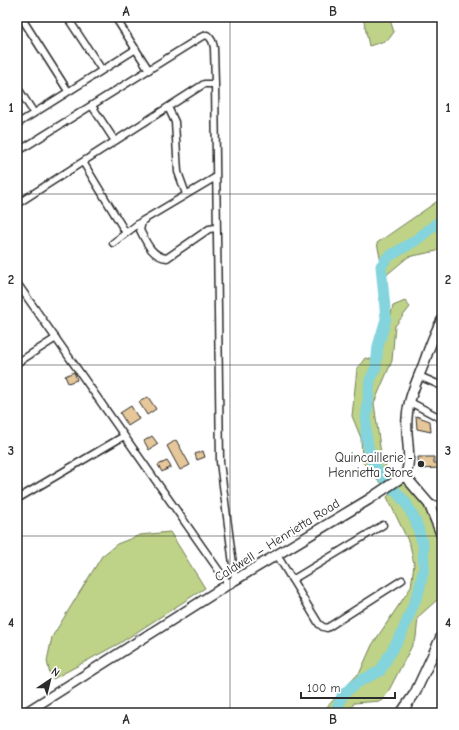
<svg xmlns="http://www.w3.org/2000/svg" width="459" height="730" viewBox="0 0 459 730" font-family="'Comic Neue',sans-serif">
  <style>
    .green { fill: #bed288; stroke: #747e5a }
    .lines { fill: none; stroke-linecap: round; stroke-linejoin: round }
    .river { stroke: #83d4dc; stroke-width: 11 }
    .building { fill: #e6c799; stroke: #2b2b2b }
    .street-casing { stroke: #2b2b2b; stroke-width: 9 }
    .secondary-casing { stroke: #2b2b2b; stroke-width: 12 }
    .street { stroke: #fff; stroke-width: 6 }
    .secondary { stroke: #fff; stroke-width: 9 }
    .grid { fill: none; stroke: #2b2b2b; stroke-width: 1; stroke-opacity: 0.55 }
    .poi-dot { fill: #2b2b2b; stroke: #fff; stroke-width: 1.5 }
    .labels { text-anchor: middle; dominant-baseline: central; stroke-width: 4; stroke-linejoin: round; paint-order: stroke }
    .poi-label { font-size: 13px; fill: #2b2b2b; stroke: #fff; text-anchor: end }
    .street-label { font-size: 13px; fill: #2b2b2b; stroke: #fff }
    .neatline { fill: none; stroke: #2b2b2b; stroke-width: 1.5 }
    .grid-label { font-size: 13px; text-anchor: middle; font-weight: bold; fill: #2b2b2b }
  </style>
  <rect width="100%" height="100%" fill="#fff"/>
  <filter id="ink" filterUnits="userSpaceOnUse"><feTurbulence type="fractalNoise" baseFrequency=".025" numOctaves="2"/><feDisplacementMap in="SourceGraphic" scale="8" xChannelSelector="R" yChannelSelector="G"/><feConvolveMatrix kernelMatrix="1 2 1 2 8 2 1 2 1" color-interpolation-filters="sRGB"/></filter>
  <g filter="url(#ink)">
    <path class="green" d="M363 17H389L394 32 388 40 369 46Z
      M442 198V246L437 251 408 257 384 277 377 243Z
      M405 301 410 307 395 326 392 361 374 403 381 454 389 474 383 483 378 481 362 461 361 438 352 416 357 369 365 358 379 361 393 306Z
      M405 482 414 490 428 512 442 550V591L438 599 418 617 416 638 387 694 381 701 354 703 349 713H321L360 672 372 645 411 587 414 564 410 545 387 497 396 487Z
      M170 532 205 588 120 643 53 679 50 675 47 661 52 637 102 556 117 544 140 535Z"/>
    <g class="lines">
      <path class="river" d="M335 713 343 694 360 681 380 671 402 633 419 591 424 568 423 545 416 522 406 503 374 467 369 451 366 434V421L370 380 376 367 378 346 386 319 381 266 388 257 415 241 442 219"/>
    </g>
    <path class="building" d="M74 372 77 380 68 383 65 376Z
      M148 397 156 409 147 415 139 402Z
      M131 406 139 419 128 426 120 413Z
      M416 416 430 421 431 432 417 429Z
      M152 436 158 444 149 450 144 441Z
      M176 440 190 465 180 470 167 446Z
      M203 451 205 457 197 460 195 454Z
      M418 457H434V463H438L439 468 419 469Z
      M167 461 171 467 162 472 158 465Z"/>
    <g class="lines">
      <g class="street-casing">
        <path id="street" d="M21 17 68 91
          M67 17 102 70
          M115 17 149 70
          M17 87 34 113
          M92 106 115 141
          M168 107 175 122 178 172 186 194
          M17 124 136 49
          M17 152 201 37 207 35C212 39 213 42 214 48L215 84 220 462 235 580
          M83 162 126 233
          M17 204 204 84H215
          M142 222 140 230C146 242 152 257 167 258L209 229 216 228
          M113 243 142 221 216 177
          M17 283 229 585
          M17 363 56 338
          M419 376 442 386
          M410 402 442 419
          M17 499 124 436
          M429 504 442 505
          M277 555 319 624 323 627 327 628 402 580
          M292 580 383 525"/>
      </g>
      <g class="secondary-casing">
        <path id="secondary" d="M405 476 429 504 442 536
          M25 713 235 580 368 500 399 479 405 476C413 458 405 437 407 418 408 399 417 381 424 363 429 348 434 334 442 320
          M401 713 415 693 442 635"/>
      </g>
      <use href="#street" class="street"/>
      <use href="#secondary" class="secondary"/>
    </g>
  </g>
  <path class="grid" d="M230 17V713M17 194H442M17 365H442M17 536H442"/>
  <circle class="poi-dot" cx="421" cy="464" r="4"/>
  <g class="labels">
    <g class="poi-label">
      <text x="413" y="457">Quincaillerie -<tspan x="413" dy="15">Henrietta Store</tspan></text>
    </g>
    <g class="street-label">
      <text transform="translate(277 540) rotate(-32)">Caldwell – Henrietta Road</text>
    </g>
  </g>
  <rect width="459" height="730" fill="none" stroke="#fff" stroke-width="44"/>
  <g transform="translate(50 680) rotate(35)" stroke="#ffffff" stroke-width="3" paint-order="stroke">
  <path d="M0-3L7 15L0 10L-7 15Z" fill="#2b2b2b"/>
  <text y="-6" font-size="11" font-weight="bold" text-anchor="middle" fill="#2b2b2b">N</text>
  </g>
  <path d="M301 692v6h94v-6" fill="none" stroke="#2b2b2b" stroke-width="2"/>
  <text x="307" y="692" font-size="12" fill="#2b2b2b" stroke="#ffffff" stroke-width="3" paint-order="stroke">100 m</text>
  <rect x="22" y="22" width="415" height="686" class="neatline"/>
  <g class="grid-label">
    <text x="126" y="16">A</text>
    <text x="333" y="16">B</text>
    <text x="11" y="112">1</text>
    <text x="448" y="112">1</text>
    <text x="11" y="284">2</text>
    <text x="448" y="284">2</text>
    <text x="11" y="455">3</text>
    <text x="448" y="455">3</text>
    <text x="11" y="627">4</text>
    <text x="448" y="627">4</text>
    <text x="126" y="724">A</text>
    <text x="333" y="724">B</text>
  </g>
</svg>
